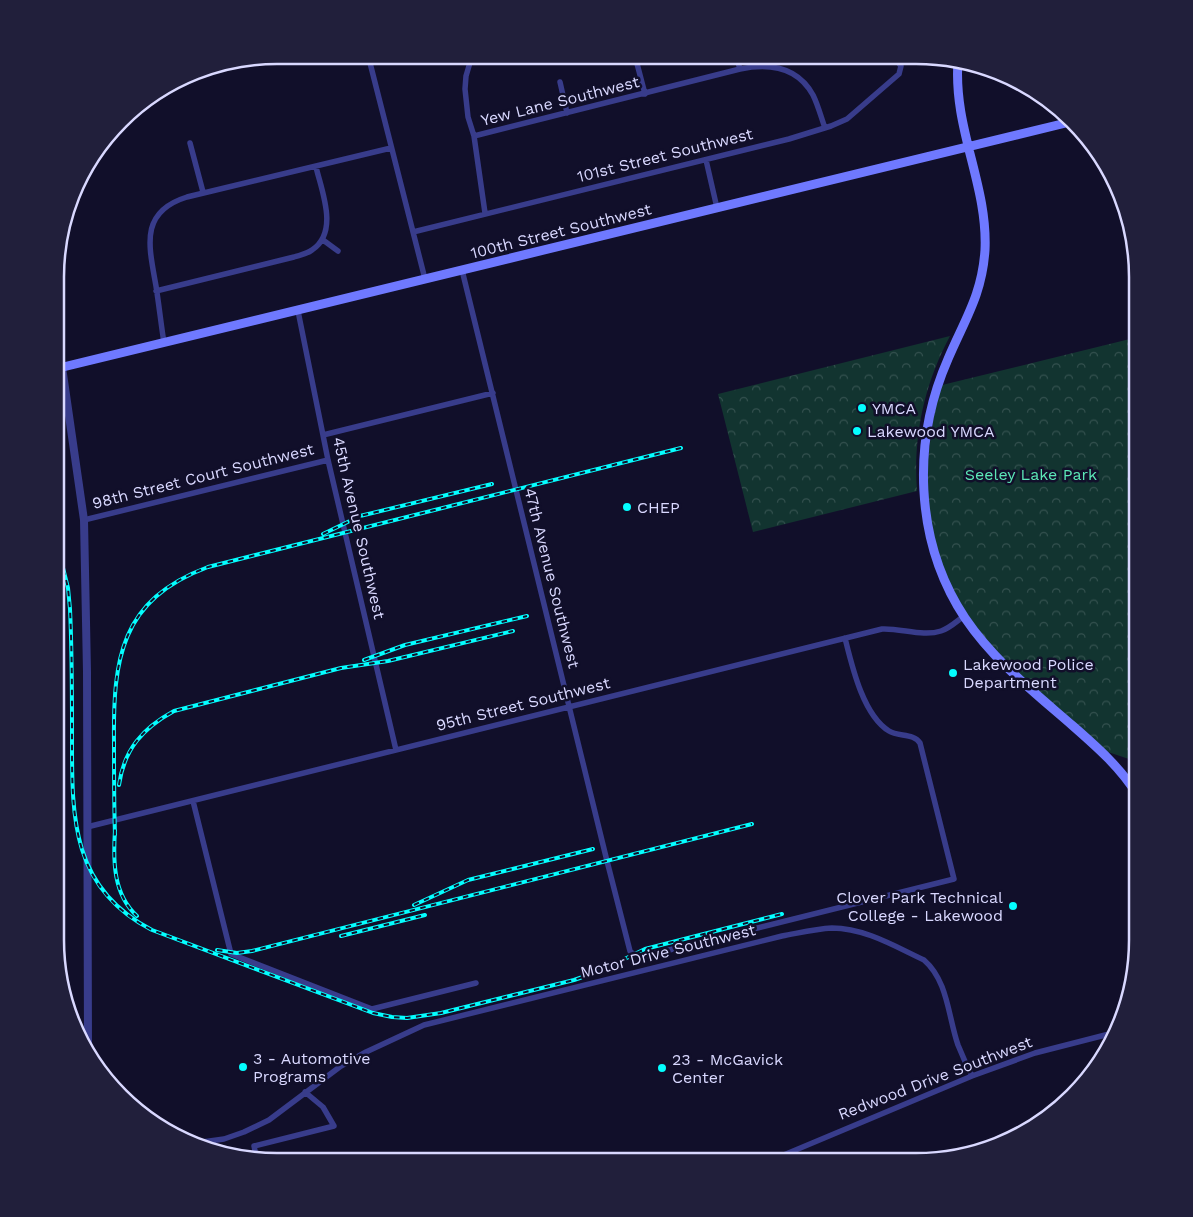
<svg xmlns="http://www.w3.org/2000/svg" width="1193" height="1217" viewBox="0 0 1193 1217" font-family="'Work Sans',sans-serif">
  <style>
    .park { fill: url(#park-crowns) }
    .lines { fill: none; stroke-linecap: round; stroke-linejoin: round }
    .minor { stroke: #383c8b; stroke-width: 5.5 }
    .tertiary { stroke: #383c8b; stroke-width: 8 }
    .secondary { stroke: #6f79ff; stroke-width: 9 }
    .rail-casing { stroke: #04feff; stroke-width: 4 }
    .rail { stroke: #110f2a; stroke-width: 2; stroke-dasharray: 5.5; stroke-linecap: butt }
    .poi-dot { fill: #04feff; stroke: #110f2a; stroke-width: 2 }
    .labels { text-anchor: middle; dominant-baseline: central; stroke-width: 5; stroke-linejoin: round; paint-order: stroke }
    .street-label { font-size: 16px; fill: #d9d8ff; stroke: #110f2a }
    .poi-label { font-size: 16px; fill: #d9d8ff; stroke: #110f2a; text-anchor: start }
    .park-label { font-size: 16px; fill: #5ce7b7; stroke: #110f2a }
    .rim { fill: none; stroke: #d9d8ff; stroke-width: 2.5 }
  </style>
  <defs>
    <pattern id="park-crowns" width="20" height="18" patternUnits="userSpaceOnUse" patternTransform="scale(1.25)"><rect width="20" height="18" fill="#123430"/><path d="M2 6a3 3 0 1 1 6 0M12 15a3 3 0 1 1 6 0" fill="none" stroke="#34514f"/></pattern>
  </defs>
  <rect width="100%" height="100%" fill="#110f2a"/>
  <path class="park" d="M950 336C924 385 913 436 917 491L753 532 718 394Z
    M1138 337V762L1099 749 1007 669 964 616 933 546 924 486 938 386Z"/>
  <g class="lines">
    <path class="minor" d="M368 55 425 279
      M460 56 470 61
      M472 56 466 76 465 89 468 117 474 136 485 213
      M635 56 645 94
      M736 56 740 69
      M560 82 567 113
      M474 136 740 69C769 63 797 66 813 95 818 105 821 117 825 128
      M190 143 203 192
      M706 160 717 208
      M413 232 789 139 831 126 847 119 899 74 901 66 894 57
      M323 240 338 251
      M462 270 607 861 630 951 633 954 645 956 954 879 920 743C914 733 898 737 889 731 863 715 852 666 845 638
      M156 291 294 257C300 255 307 254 312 250 339 232 322 192 316 167
      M298 311 328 460 396 750
      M164 343C161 324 159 305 156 286 149 246 139 212 187 197L391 148
      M323 435 493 393
      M84 520 328 460
      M193 801 231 954 372 1009 476 983
      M87 827 882 629C901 628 923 637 941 631 950 628 957 621 964 616
      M195 1143 224 1139 244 1132 269 1120 341 1066 366 1052 424 1025 782 936C799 933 815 929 832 928 865 928 896 947 924 960 948 981 948 1016 958 1045 962 1055 967 1066 972 1076
      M675 1156 684 1158 686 1162
      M257 1160 254 1146 334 1126 323 1107 305 1092
      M767 1162 972 1076 1035 1053 1117 1032"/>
    <path class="tertiary" d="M59 346 84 520 87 672 88 1051"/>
    <path class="secondary" d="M958 61C953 129 988 185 985 250 982 295 965 319 948 359 912 441 914 541 965 618 994 661 1034 692 1073 726 1097 747 1121 768 1138 796
      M59 368 1070 122"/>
    <g class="rail-casing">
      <path id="rail" d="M323 534 360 516 492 484
        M58 548 68 588 70 609C72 650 72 691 72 732 72 814 69 887 152 930L373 1013 392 1017 407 1018 441 1013 574 980 600 971 645 949 782 914
        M364 660 405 645 527 616
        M119 785C124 749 143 728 174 711L341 668 388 661 513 631
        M115 830C113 861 113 894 137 916
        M115 835C114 805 114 774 114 743 113 659 120 600 208 567L681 448
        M414 905 468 880 593 849
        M341 936 425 915
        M217 950 237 953 252 951 752 824"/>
    </g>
    <use href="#rail" class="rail"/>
  </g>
  <g class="poi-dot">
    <circle cx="862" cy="408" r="5"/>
    <circle cx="857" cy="431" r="5"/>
    <circle cx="627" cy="507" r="5"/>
    <circle cx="953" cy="673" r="5"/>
    <circle cx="1013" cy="906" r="5"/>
    <circle cx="243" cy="1067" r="5"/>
    <circle cx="662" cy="1068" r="5"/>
  </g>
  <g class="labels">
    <g class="street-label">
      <text transform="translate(560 101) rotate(-14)">Yew Lane Southwest</text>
      <text transform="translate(665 155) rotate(-14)">101st Street Southwest</text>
      <text transform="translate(561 231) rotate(-14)">100th Street Southwest</text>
      <text transform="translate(203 476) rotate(-14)">98th Street Court Southwest</text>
      <text transform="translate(359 528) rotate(77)">45th Avenue Southwest</text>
      <text transform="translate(552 578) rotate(76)">47th Avenue Southwest</text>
      <text transform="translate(523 704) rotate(-14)">95th Street Southwest</text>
      <text transform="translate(668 951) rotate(-14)">Motor Drive Southwest</text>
      <text transform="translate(935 1078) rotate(-21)">Redwood Drive Southwest</text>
    </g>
    <g class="poi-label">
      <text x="872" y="408">YMCA</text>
      <text x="867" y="431">Lakewood YMCA</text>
      <text x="637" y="507">CHEP</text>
      <text x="963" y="664">Lakewood Police<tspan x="963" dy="18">Department</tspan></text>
      <text x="1003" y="897" text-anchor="end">Clover Park Technical<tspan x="1003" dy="18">College - Lakewood</tspan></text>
      <text x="253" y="1058">3 - Automotive<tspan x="253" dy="18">Programs</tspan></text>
      <text x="672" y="1059">23 - McGavick<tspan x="672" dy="18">Center</tspan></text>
    </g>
    <g class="park-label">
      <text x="1031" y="474">Seeley Lake Park</text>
    </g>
  </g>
  <path d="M0 0H1193V1217H0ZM277 64H916A213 213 0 0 1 1129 277V940A213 213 0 0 1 916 1153H277A213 213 0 0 1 64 940V277A213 213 0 0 1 277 64Z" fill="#211f3b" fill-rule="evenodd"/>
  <path class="rim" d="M277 64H916A213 213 0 0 1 1129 277V940A213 213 0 0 1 916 1153H277A213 213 0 0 1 64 940V277A213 213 0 0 1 277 64Z"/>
</svg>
